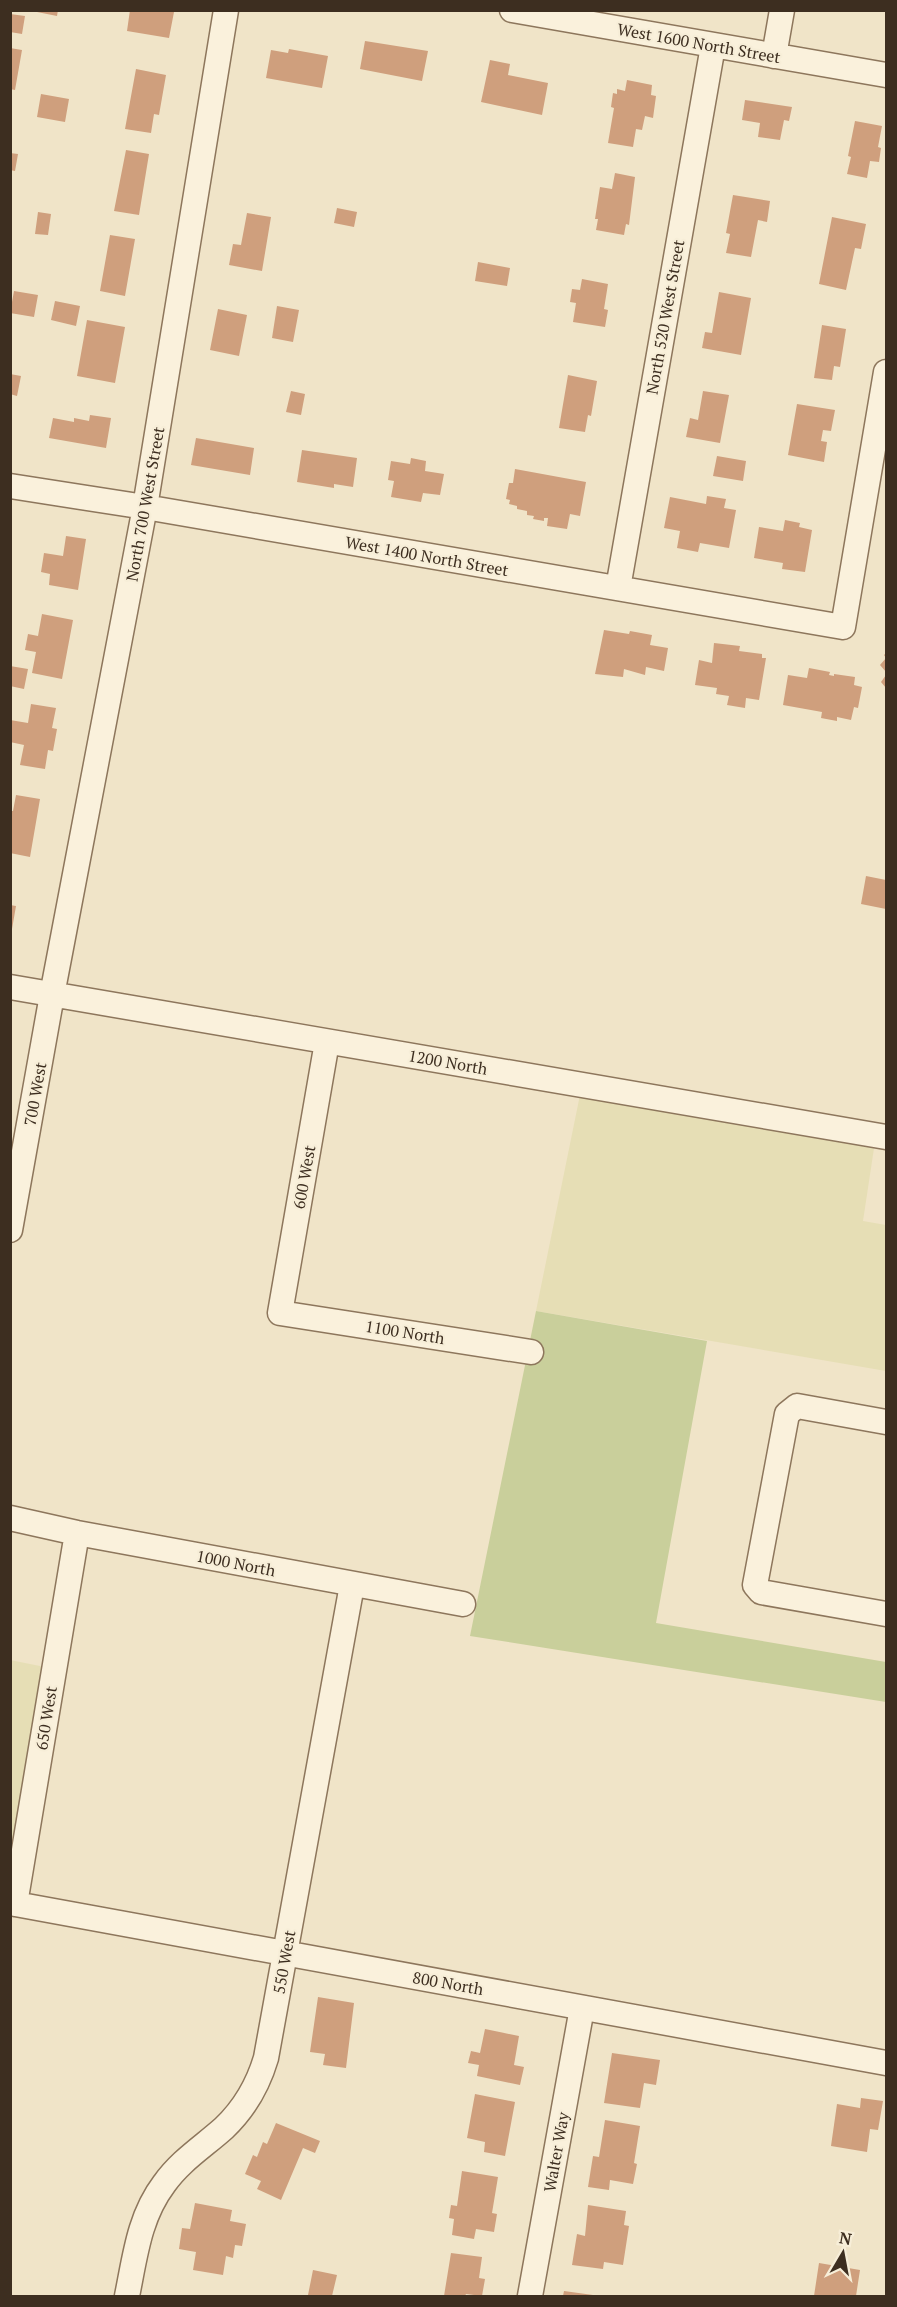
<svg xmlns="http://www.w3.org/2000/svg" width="897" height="2307" font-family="'PT Serif',serif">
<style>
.farmland{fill:#e6deb5}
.green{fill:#c9cf9b}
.building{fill:#cf9f7d}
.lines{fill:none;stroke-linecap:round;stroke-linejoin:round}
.minor-casing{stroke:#8d765c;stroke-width:27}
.minor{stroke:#faf1dc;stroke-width:24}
.labels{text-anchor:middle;stroke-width:4.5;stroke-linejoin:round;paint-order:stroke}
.street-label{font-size:16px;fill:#3d2e20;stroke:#f7eed8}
</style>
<rect width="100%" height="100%" fill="#f0e4c8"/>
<path class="farmland" d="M582 1085 876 1135 863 1221 886 1225V1371L536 1311Z
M10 1660 55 1669 10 1903Z"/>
<path class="green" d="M536 1311 707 1341 656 1623 886 1662V1702L470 1636Z"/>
<path class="building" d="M27 10H58L57 16Z
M130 10 174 12 169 38 127 31Z
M10 14 25 16 22 34 10 32Z
M365 41 428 51 422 81 360 69Z
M10 48 22 50 15 90 10 89Z
M289 49 328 56 322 88 266 78 271 50 288 53Z
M490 60 510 64 508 75 548 83 542 115 481 102Z
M136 69 166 75 159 115 154 114 151 133 125 129Z
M627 80 652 85 651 95 656 96 653 118 645 116 642 130 636 129 633 147 608 143 614 108 611 107 613 93 617 94V89L625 91Z
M41 94 69 99 65 122 37 117Z
M745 100 792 107 789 121 784 120 780 140 758 137 760 123 742 120Z
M855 121 882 126 878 147 881 148 879 162 870 161 867 178 847 174 851 157 848 156Z
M126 150 149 154 139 215 114 211Z
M10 153 18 154 15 171 10 170Z
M615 173 635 177 629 225 626 224 624 235 596 230 598 219H595L600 187 612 189Z
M733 195 770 201 767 222 758 220 751 257 726 253 730 234 726 233Z
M337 208 357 212 354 227 334 223Z
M38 212 51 214 48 235 35 234Z
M247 213 271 217 262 271 229 265 233 244 241 245Z
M832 217 866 224 861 249 855 248 846 290 819 284Z
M110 235 135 239 125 296 100 291Z
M478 262 510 268 507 286 475 281Z
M582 279 608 284 604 309 608 310 605 327 573 322 576 303 570 302 572 289 580 290Z
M14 291 38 295 34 317 10 313Z
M719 292 751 298 741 355 702 348 705 332 712 333Z
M55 301 80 306 76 326 51 320Z
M277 306 299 310 293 342 272 338Z
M218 309 247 315 239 356 210 350Z
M87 320 125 327 115 383 77 376Z
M822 325 846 329 840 367 834 366 832 380 814 378Z
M10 374 21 376 17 396 10 394Z
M568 375 597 381 591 416 588 415 585 432 559 428Z
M291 391 305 394 301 415 286 412Z
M703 391 729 395 720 443 686 437 690 418 698 420Z
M797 404 835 410 831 431 823 430 821 441 827 442 824 462 788 455Z
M90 415 111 418 106 448 49 438 53 418 74 422V418L89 421Z
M196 438 254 448 250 475 191 465Z
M302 450 357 458 353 487 334 484V488L297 482Z
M717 456 746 461 743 481 713 476Z
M411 458 426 461 425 471 444 474 440 495 423 493 421 502 391 497 394 481 388 480 391 461 410 464Z
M515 469 586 482 580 516 570 514 567 529 547 526 548 518H544V521L533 519 534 516 527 515V511L517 509V506L509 504 510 500 506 499 509 483H513Z
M707 496 726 499 724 508 736 510 729 548 700 543 698 552 677 548 680 531 664 528 670 497 706 504Z
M785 520 800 523 799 527 812 530 805 572 782 569 783 563 754 558 759 527 783 531Z
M66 536 86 539 78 590 49 585 50 574 41 572 44 553 63 556Z
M42 614 73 620 62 679 32 673 36 652 25 650 28 634 38 636Z
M604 630 629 634 630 631 652 635 650 645 668 648 664 671 646 667 645 675 624 669 623 677 595 674Z
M714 643 740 646 739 651 762 654V658H766L759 700 746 698 745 708 727 705 729 696 716 694 717 688 695 685 699 660 712 663Z
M886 653V672L880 665 886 658 884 655Z
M10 666 28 669 24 689 10 686Z
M809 668 830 672 829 675 834 676V674L855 677 854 685 862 687 858 708 854 707 851 720 837 717V721L821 718 822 712 783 705 788 675 807 678Z
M886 675V688L881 682Z
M31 704 56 708 52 728 57 729 53 751 48 750 45 769 20 765 24 745 10 742V720L28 723Z
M16 795 40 799 30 857 10 853V811H13Z
M866 876 886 880V909L861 904Z
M10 905 16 906 12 929H10Z
M318 1997 354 2003 346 2068 323 2065 325 2054 310 2052Z
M485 2029 519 2036 514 2065 524 2067 520 2085 477 2076 479 2065 468 2063 471 2051 480 2053Z
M612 2053 660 2060 656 2085 644 2083 640 2108 604 2103Z
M475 2094 515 2102 505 2156 484 2152 485 2142 467 2138Z
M861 2098 883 2101 878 2130 870 2129 867 2152 831 2146 837 2104 860 2108Z
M605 2120 640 2126 634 2163 637 2164 633 2184 610 2180 609 2190 588 2187 593 2156 599 2157Z
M276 2123 320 2141 315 2153 303 2148 281 2200 257 2189 261 2181 245 2174 253 2155 257 2157 263 2142 267 2144Z
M462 2171 498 2177 492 2213 497 2214 494 2232 476 2229 474 2239 452 2235 454 2219 449 2218 451 2205 457 2206Z
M195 2203 232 2210 230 2221 246 2224 242 2246 235 2245 233 2258 226 2256 223 2275 193 2270 196 2252 179 2249 182 2228 190 2229Z
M588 2205 626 2211 624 2225 629 2226 623 2265 604 2262 603 2269 572 2265 577 2234 585 2236Z
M451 2253 482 2257 479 2278 485 2279 482 2296 466 2294 465 2296H444Z
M819 2263 860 2270 856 2296H814Z
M313 2270 337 2275 332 2296 308 2295Z
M564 2291 593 2295V2296H563Z"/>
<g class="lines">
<defs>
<path id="minor" d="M512 10 886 75
M774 56 782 10
M10 486 145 507 843 627 886 372
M618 588 713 46
M10 987 886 1137
M327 1042 280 1313 531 1352
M10 1230 52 995 145 507 226 10
M886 1422 797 1406 787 1414 755 1585 761 1592 886 1614
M10 1518 77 1533 463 1604
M10 1903 886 2063
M15 1904 77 1533
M127 2296C135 2257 139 2217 164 2184 180 2161 204 2146 224 2128 245 2108 258 2085 266 2058L352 1585
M530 2296 582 2008"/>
</defs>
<use href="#minor" class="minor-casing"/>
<use href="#minor" class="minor"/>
</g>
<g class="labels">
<g class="street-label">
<text transform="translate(699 43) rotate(10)" y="6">West 1600 North Street</text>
<text transform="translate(665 317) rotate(-80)" y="6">North 520 West Street</text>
<text transform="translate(145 504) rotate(-80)" y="6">North 700 West Street</text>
<text transform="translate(427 556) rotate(10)" y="6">West 1400 North Street</text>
<text transform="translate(448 1062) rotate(10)" y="6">1200 North</text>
<text transform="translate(35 1094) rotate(-80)" y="6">700 West</text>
<text transform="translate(304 1177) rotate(-80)" y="6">600 West</text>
<text transform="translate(405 1332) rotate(9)" y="6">1100 North</text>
<text transform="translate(236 1563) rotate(11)" y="6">1000 North</text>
<text transform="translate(46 1718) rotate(-81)" y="6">650 West</text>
<text transform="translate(284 1962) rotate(-80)" y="6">550 West</text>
<text transform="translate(448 1983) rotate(10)" y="6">800 North</text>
<text transform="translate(556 2152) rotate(-80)" y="6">Walter Way</text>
</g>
</g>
<rect width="897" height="2307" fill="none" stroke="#3d2e20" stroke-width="24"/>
<g transform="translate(843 2253) rotate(10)" stroke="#f7eed8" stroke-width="4.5" paint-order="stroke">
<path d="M0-4.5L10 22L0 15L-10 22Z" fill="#3d2e20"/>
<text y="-9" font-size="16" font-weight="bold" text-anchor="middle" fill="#3d2e20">N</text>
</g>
</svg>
